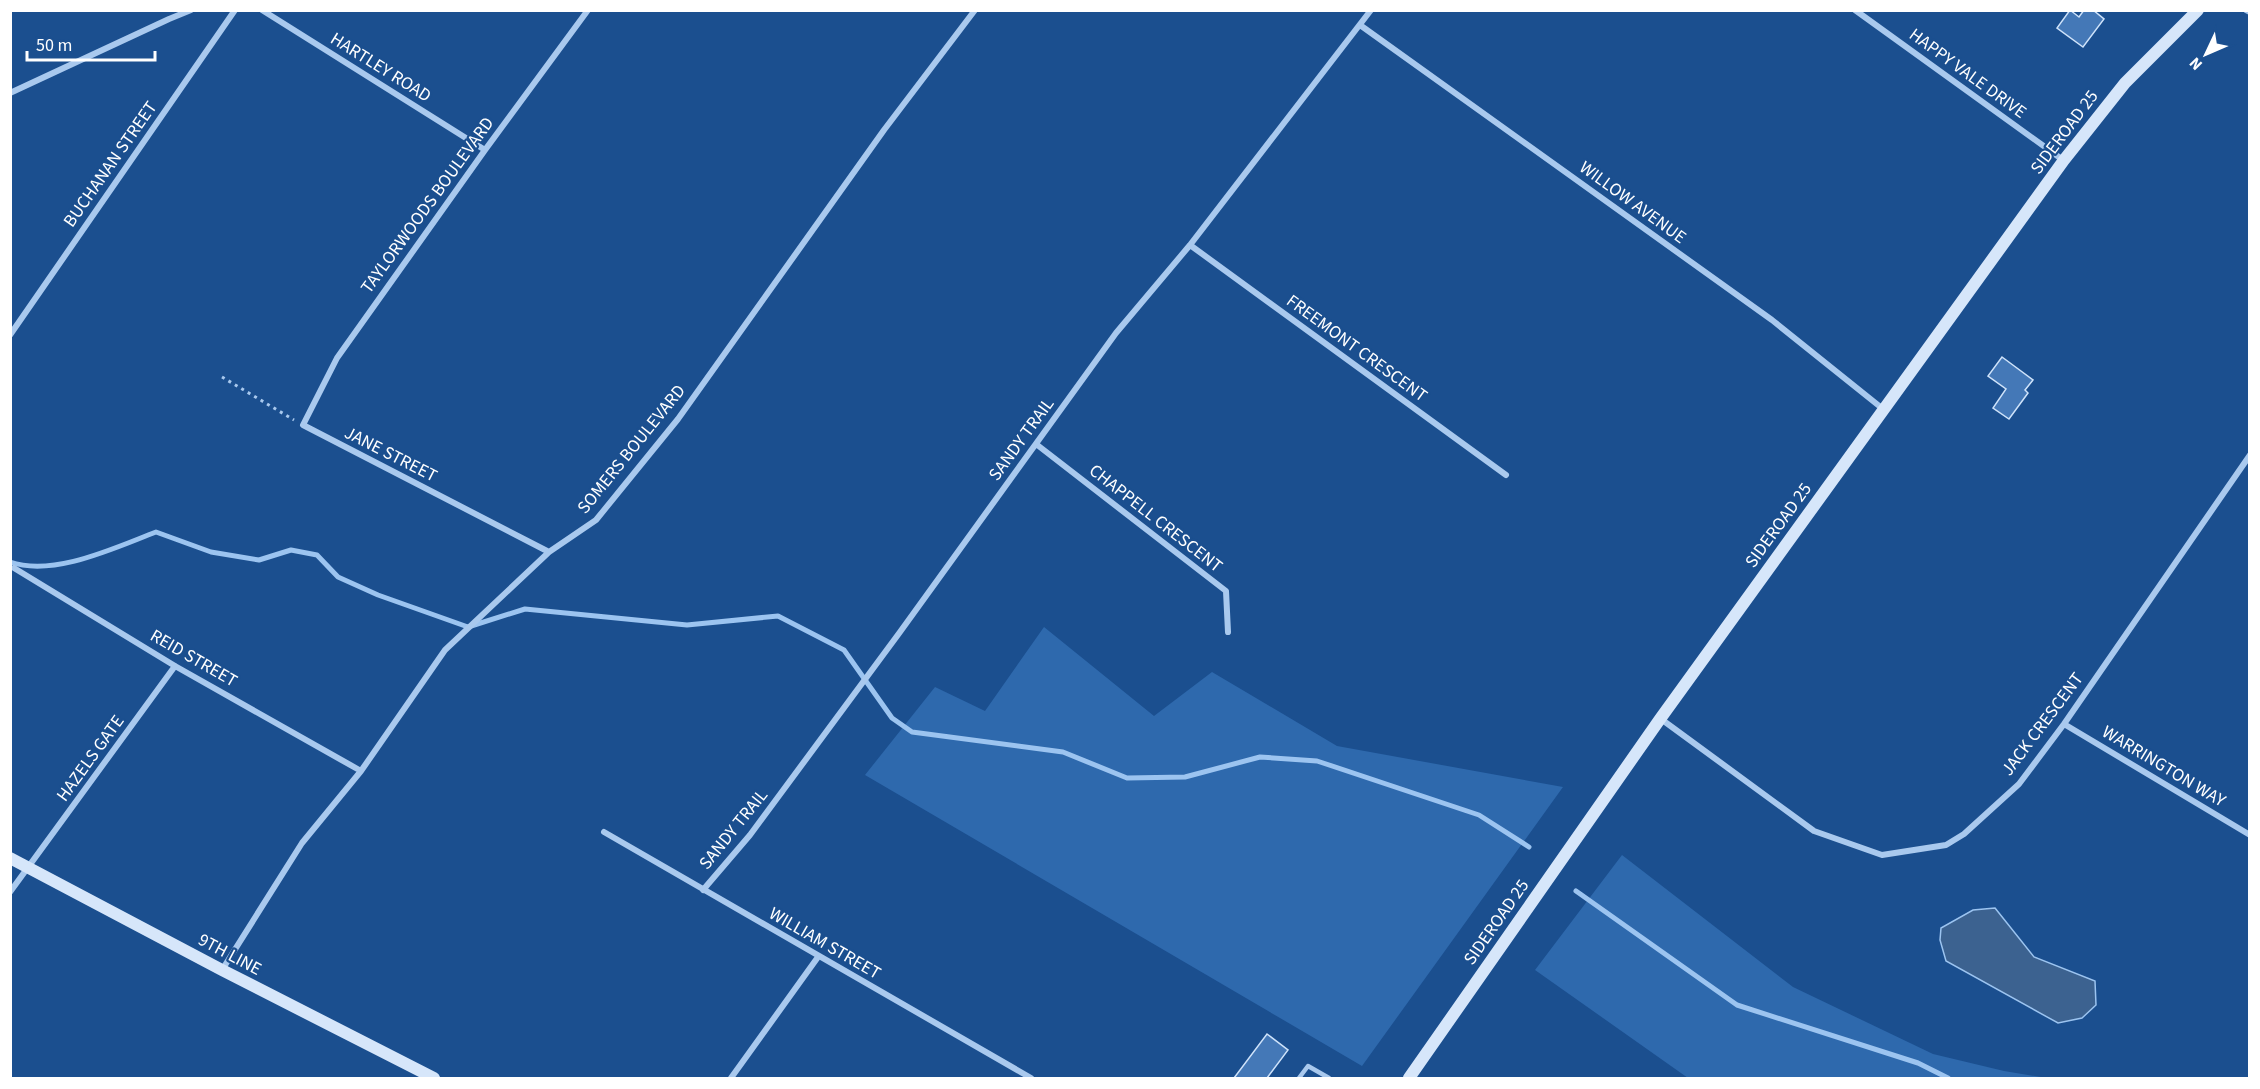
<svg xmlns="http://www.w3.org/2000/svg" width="2260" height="1089" font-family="'Source Sans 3',sans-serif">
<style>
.green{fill:#2e69ad}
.water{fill:#3c6290;stroke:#9cc4f0;stroke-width:1.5}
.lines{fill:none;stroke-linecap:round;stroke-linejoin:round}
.stream{stroke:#9cc4f0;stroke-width:5}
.building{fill:#4478b7;stroke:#cfe3fa;stroke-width:1.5}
.path{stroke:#a9c9ee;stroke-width:3;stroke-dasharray:3 4.5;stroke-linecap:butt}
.lane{stroke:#a9c9ee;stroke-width:4.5}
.street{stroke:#a9c9ee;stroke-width:6}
.secondary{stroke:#d6e6fa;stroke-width:12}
.labels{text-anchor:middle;stroke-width:4.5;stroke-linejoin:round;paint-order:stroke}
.street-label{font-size:18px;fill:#fff;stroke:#1b4f8f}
</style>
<rect width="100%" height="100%" fill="#1b4f8f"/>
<path class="green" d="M1044 627 1154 716 1212 672 1337 746 1563 787 1362 1066 865 775 935 687 985 711Z
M1622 855 1793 987 1933 1054 2004 1071 2047 1078H1688L1535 970Z"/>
<path class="water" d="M1995 908 2034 957 2095 981 2096 1005 2082 1018 2058 1023 1946 961 1940 940 1941 928 1973 910Z"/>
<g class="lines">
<path class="stream" d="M10 562C54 577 114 548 156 532L211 552 259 560 291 550 317 555 338 577 378 595 468 627 525 609 687 625 778 616 844 650 892 718 912 732 1063 752 1127 778 1185 777 1260 757 1317 761 1479 815 1529 847
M1576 891 1737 1005 1918 1063 1948 1078"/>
</g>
<path class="building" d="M2070 10 2079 17 2084 10H2093L2104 19 2083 47 2057 28Z
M2002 357 2033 380 2025 390 2028 393 2009 419 1993 408 2006 389 1988 376Z
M1267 1034 1288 1050 1267 1078H1234Z"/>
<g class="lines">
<path class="path" d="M222 377 294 420"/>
<path class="lane" d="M1299 1078 1308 1066 1329 1078"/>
<path class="street" d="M262 10 485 150
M1855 10 2063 160
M2246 10 2250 12
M1360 25 1772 320 1883 409
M10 93 169 19 191 10
M1190 245 1506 475
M10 335 235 10
M1036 444 1226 591 1228 632
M549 552 303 425 337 358 485 150 588 10
M14 568 175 666 361 771
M1661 719 1814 831 1882 855 1946 845 1964 834 2019 784 2064 724 2250 455
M2064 724 2250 835
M604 832 1031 1078
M703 890 750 835 900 632 1116 333 1190 245 1371 10
M10 892 175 666
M222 970 302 843 361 771 445 650 549 552 596 520 678 419 884 130 975 10
M731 1078 818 957"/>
<path class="secondary" d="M10 858 222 970 434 1078
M1409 1078 1660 719 2064 160 2125 83 2198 10"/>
</g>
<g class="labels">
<g class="street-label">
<text transform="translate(381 67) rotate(32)" y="6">HARTLEY ROAD</text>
<text transform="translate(1968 73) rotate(36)" y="6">HAPPY VALE DRIVE</text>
<text transform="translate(2064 132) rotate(-53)" y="6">SIDEROAD 25</text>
<text transform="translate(110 164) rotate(-55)" y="6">BUCHANAN STREET</text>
<text transform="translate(1633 202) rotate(36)" y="6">WILLOW AVENUE</text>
<text transform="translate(427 205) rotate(-54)" y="6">TAYLORWOODS BOULEVARD</text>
<text transform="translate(1357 348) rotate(36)" y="6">FREEMONT CRESCENT</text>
<text transform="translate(1021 439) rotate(-54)" y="6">SANDY TRAIL</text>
<text transform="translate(631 449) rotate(-51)" y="6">SOMERS BOULEVARD</text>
<text transform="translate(391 454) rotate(27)" y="6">JANE STREET</text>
<text transform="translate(1156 518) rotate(38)" y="6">CHAPPELL CRESCENT</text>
<text transform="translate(1778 525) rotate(-54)" y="6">SIDEROAD 25</text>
<text transform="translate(194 658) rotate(30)" y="6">REID STREET</text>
<text transform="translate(2042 724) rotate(-53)" y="6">JACK CRESCENT</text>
<text transform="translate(90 758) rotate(-54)" y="6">HAZELS GATE</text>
<text transform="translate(2164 766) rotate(31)" y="6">WARRINGTON WAY</text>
<text transform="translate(733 829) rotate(-51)" y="6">SANDY TRAIL</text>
<text transform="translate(1496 922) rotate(-55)" y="6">SIDEROAD 25</text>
<text transform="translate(825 943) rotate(30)" y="6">WILLIAM STREET</text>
<text transform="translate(230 954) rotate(28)" y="6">9TH LINE</text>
</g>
</g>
<rect width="2260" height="1089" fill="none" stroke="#ffffff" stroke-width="24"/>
<g transform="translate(2206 54) rotate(226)" stroke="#1b4f8f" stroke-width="4.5" paint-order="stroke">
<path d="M0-4.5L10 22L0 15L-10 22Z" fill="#ffffff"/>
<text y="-9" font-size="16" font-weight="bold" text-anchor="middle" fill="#ffffff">N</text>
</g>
<path d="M27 51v9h128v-9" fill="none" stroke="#ffffff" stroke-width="3"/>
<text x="36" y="51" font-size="18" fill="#ffffff" stroke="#1b4f8f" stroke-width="4.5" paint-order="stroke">50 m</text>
</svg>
